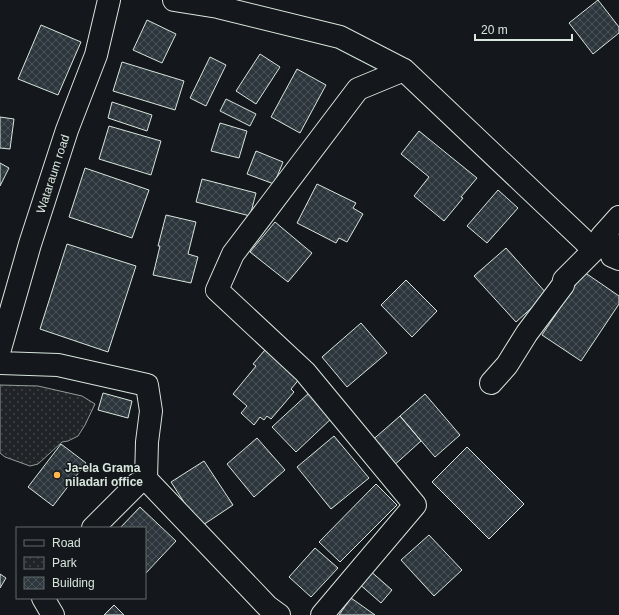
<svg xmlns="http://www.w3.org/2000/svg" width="619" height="615" font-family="Helvetica,sans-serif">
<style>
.park{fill:url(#park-dots);stroke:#939e99}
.building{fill:url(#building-cross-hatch);stroke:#d8e6dc}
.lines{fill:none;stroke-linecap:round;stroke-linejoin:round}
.minor-casing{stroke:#d8e6dc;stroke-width:24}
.minor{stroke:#14181c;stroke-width:22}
.poi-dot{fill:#ffb74d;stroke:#14181c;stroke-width:1.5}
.labels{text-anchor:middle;stroke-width:3;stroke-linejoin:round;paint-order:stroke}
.street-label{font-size:12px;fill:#d8e6dc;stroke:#14181c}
.poi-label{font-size:12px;font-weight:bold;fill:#d8e6dc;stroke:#14181c;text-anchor:start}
</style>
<defs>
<pattern id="park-dots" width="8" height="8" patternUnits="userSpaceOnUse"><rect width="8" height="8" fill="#202428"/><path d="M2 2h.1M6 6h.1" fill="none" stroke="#404447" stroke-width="1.8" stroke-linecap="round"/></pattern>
<pattern id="building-cross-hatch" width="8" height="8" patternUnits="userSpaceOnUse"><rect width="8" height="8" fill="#2c363c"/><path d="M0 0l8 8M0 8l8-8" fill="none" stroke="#4a5358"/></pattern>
</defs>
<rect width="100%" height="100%" fill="#14181c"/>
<path class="park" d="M0 385 38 386 82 396 95 404 85 425 78 436 68 441 62 442 38 464 30 466 5 457 0 453Z"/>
<path class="building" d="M598 0 619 27V33L593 54 569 23Z
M147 20 176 34 162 63 133 50Z
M41 25 81 42 58 95 18 79Z
M260 54 280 67 256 104 236 91Z
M210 57 226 65 206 106 190 98Z
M122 62 184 81 175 110 113 91Z
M297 69 326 85 300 133 271 117Z
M226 99 256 114 250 126 220 111Z
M112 102 152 115 147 131 108 118Z
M0 117 14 119 10 149 0 148Z
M220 123 247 131 239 158 211 151Z
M109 126 161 141 151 175 99 159Z
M419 131 477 178 461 197 463 198 444 221 414 196 429 177 401 154Z
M256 151 283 162 274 184 247 174Z
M0 163 9 168 0 186Z
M85 168 149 190 132 238 69 217Z
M202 179 256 193 250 216 196 202Z
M317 184 356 203 353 208 363 214 347 242 339 238 336 243 297 223Z
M498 190 518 208 487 243 467 226Z
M166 215 196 222 188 254 198 257 191 283 153 275 160 246H158Z
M275 222 312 253 288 282 250 252Z
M67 244 136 266 108 352 40 329Z
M506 248 547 294 516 322 474 276Z
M584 272 619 296V304L581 361 542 335Z
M406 280 437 311 412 337 381 305Z
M361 323 387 353 347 387 322 357Z
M270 344 301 377 291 389 294 392 271 419 267 416 264 420 260 417 254 425 241 413 247 406 233 394 256 366 253 364Z
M310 392 333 417 296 452 272 427Z
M103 393 132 401 128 418 98 410Z
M425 394 460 435 435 457 400 416Z
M400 416 421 441 391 468 369 443Z
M334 436 369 478 331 509 297 467Z
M257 438 285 470 254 497 227 464Z
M61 444 86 463 53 506 28 487Z
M467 447 524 504 489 539 432 482Z
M204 461 233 505 200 527 171 482Z
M376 484 397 505 340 562 319 542Z
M140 507 176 541 145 574V528H120Z
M429 535 462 570 434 596 401 560Z
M315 548 338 568 311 597 289 577Z
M368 569 392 590 381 603 357 582Z
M0 574 6 578 0 588Z
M351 598 375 615H339Z
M114 605 124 615H104Z"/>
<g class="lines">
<defs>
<path id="minor" d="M174 0 218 7 340 37 404 70
M607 232 612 256 619 259
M0 349 30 244 67 130 96 55 109 0
M0 363 58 365 147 385 151 411 147 442 146 479
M491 383 507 365 527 333 563 285 564 280 594 250
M93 528 137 484 146 479 268 607 279 615
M43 598 53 615
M322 615 415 505 305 372 217 290 233 254 358 89 404 70 594 250 602 236 619 217"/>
</defs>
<use href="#minor" class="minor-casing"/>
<use href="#minor" class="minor"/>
</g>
<circle class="poi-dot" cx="57" cy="475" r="4"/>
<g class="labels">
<g class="street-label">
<text transform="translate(53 174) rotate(-72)" y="4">Wataraum road</text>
</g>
<g class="poi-label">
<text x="65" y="472">Ja-ela Grama<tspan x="65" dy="14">niladari office</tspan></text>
</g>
</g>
<rect x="16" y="527" width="130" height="72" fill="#14181c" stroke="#626a69"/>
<rect x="24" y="540" width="20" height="6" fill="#14181c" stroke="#626a69"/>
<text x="52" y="547" font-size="12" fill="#d8e6dc">Road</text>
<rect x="24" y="557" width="20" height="12" fill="url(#park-dots)" stroke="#626a69"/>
<text x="52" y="567" font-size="12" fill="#d8e6dc">Park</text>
<rect x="24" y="577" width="20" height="12" fill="url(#building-cross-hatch)" stroke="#626a69"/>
<text x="52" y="587" font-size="12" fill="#d8e6dc">Building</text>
<path d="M475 34v6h97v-6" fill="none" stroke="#d8e6dc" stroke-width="2"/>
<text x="481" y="34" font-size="12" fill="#d8e6dc" stroke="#14181c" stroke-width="3" paint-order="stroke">20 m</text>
</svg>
